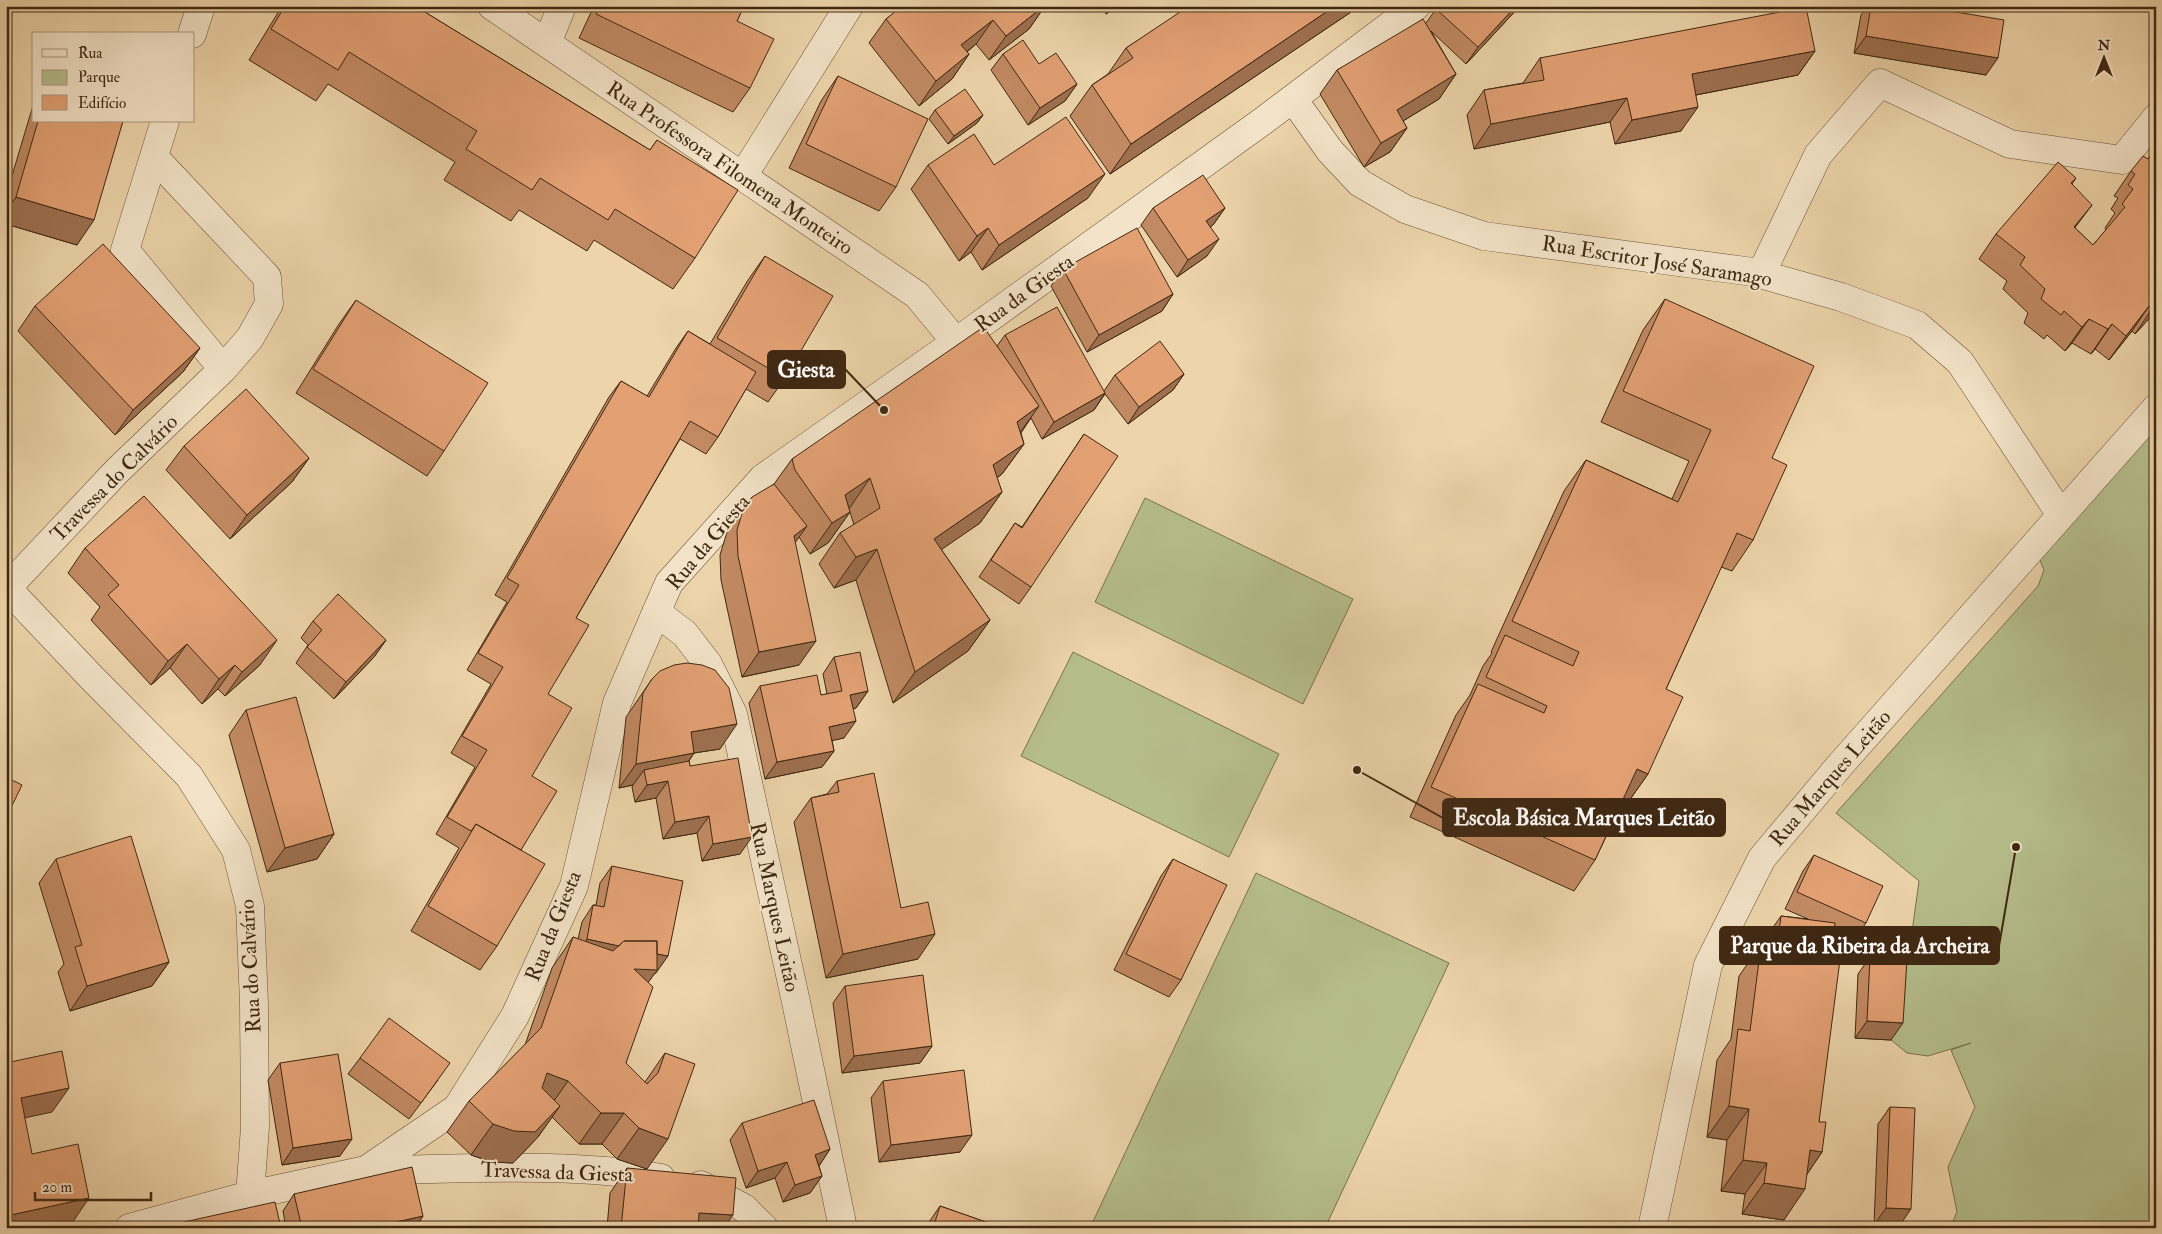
<svg xmlns="http://www.w3.org/2000/svg" width="2162" height="1234" font-family="'IM FELL Double Pica',serif">
<style>
.green{fill:#b5bd8b;stroke:#7a724e}
.lines{fill:none;stroke-linecap:round;stroke-linejoin:round}
.minor-casing{stroke:#6a5338;stroke-width:29}
.minor{stroke:#f3e3c8;stroke-width:28}
.wall{fill:#c28a63;stroke:#3f2812}
.shaded-wall{fill:#9e7050;stroke:#3f2812}
.building{fill:#e2a073;stroke:#3f2812}
.labels{text-anchor:middle;stroke-width:4;stroke-linejoin:round;paint-order:stroke}
.street-label{font-size:21px;fill:#3f2812;stroke:#f3e3c8}
.leader{fill:none;stroke:#3f2812;stroke-width:2}
.callout-dot{fill:#3f2812;stroke:#f3e3c8;stroke-width:2}
.callout{fill:#3f2812;stroke:#3f2812;stroke-width:2}
.callout-label{font-size:22px;text-anchor:middle;font-weight:bold;fill:#fff}
</style>
<rect width="100%" height="100%" fill="#edd4aa"/>
<filter id="stains"><feTurbulence type="fractalNoise" baseFrequency=".004" numOctaves="4"/><feColorMatrix values="0 0 0 0 .2 0 0 0 0 .09 0 0 0 0 .02 0 0 0 .5 -.17"/></filter>
<radialGradient id="worn" r=".72"><stop offset=".6" stop-color="#630" stop-opacity="0"/><stop offset="1" stop-color="#630" stop-opacity=".3"/></radialGradient>
<path class="green" d="M2156 406V1228H1950L1957 1212 1948 1167 1975 1107 1951 1050 1971 1043 1928 1056 1907 1053 1891 1040 1895 976 1912 932 1919 881 1836 813 2038 586 2044 570 2034 546Z
M1145 498 1353 599 1303 704 1095 602Z
M1073 652 1279 754 1229 857 1021 756Z
M1256 873 1449 963 1325 1228H1090Z"/>
<g class="lines">
<defs>
<path id="minor" d="M492 6 917 295 956 342
M192 34 201 6
M547 43 562 6
M1293 99 1330 151 1360 183 1405 209 1484 236 1753 272 1841 297 1917 325 1960 362 2061 515
M154 157 267 277 269 304 250 338 223 369
M743 176 849 6
M1761 274 1818 155 1880 83 2010 144 2122 160 2156 118
M6 587 91 677 189 776 236 850 250 906 254 1004 255 1127 250 1195
M7 588 116 472 223 369 125 250 165 121
M656 612 685 634 708 664 733 714 796 1002 843 1228
M375 1170C466 1169 571 1162 661 1178
M701 1185 744 1208 764 1228
M129 1228 250 1195 366 1170 457 1108 515 1016 574 886 617 703 669 583 763 478 956 342 1263 121 1416 6
M1652 1228 1708 965 1762 858 1841 764 2156 408"/>
</defs>
<use href="#minor" class="minor-casing"/>
<use href="#minor" class="minor"/>
</g>
<path class="wall" d="M282 6H415L650 150 657 140 695 258 673 289 594 240 587 251 519 210 511 221 444 180 455 162 328 84 316 101 249 60Z
M594 6H744L737 21 750 88 733 112 579 38Z
M890 6H1045L1029 29 989 60 976 44 967 52 969 54 952 79 919 106 869 43 886 19 895 12Z
M1101 6H1118L1106 14Z
M1175 6H1360L1110 174 1070 116 1092 85 1108 74 1126 48 1179 14 1175 8Z
M1520 6 1466 64 1431 31 1456 74 1439 99 1403 121 1407 128 1390 152 1364 167 1320 94 1337 70 1426 23 1436 9Z
M1867 6H1920L1986 75 1854 53 1861 15Z
M1815 51 1798 75 1696 95 1681 131 1615 144 1610 122 1474 149 1467 115 1484 90 1523 83 1540 58Z
M1003 54 1077 84 1065 101 1028 125 991 70Z
M838 76 896 187 879 211 789 168 821 101Z
M34 102V121H123L77 245 6 224V196Z
M935 110 983 115 977 123 948 144 929 119Z
M2156 148V311L2135 334 2132 331 2109 360 2095 349 2091 354 2072 343 2065 351 2047 335 2044 339 2024 323 2028 313 2003 289 2007 281 1979 259 1996 234 2076 178 2072 184 2075 228 2093 245 2106 230 2105 228 2115 213 2111 209 2118 198 2114 196 2131 171 2148 159Z
M928 165H994L1088 198 982 270 971 252 959 261 911 189Z
M1153 208H1225L1213 225 1210 227 1207 256 1177 277 1141 225Z
M765 256 785 378 768 402 746 389 718 437 706 454 680 439 576 618 548 694 532 776 521 850 497 946 480 970 411 931 459 848 436 834 475 767 451 753 491 684 467 670 507 602 495 595 609 397 621 381 647 396 676 348 688 331 710 344 748 280Z
M1063 269 1173 294 1162 311 1087 352 1051 286Z
M1665 299 1772 458 1753 540 1732 571 1721 567 1666 689 1648 774 1626 805 1622 803 1595 860 1574 891 1410 817 1456 715 1470 695 1483 666 1492 653 1491 652 1564 491 1586 460 1672 499 1689 461 1601 422 1643 330Z
M356 300 444 451 427 476 296 393 339 324Z
M35 306 200 348 183 372 115 435 18 331Z
M1005 335 1104 391 1115 375 1184 374 1173 390 1128 424 1105 394 1094 410 1042 439 1031 418 1021 433 1024 444 1002 474 997 478 1002 492 980 523 941 549 990 620 968 651 893 703 856 580 834 588 819 564 840 533 854 525 850 512 828 543 810 554 799 537 795 542 799 665 742 677 721 580 720 555 727 532 744 507 774 484 792 459 997 346Z
M1084 434 1031 587 1019 604 979 577 1015 523 1022 527Z
M184 446 309 458 292 482 230 539 166 470Z
M85 548 260 665 225 696 218 689 202 704 170 668 151 685 91 620 100 607 68 573Z
M313 621 386 640 374 657 334 699 296 663 308 645 301 638Z
M834 657 868 691 856 708 853 709 844 738 832 740 834 751 822 767 765 779 749 703 760 686 821 695 827 694 823 674Z
M652 679 720 749 694 753 689 761 690 766 740 854 702 861 697 833 663 839 656 798 635 802 632 787 633 785 619 788 626 717 635 704Z
M246 710 334 834 317 859 267 872 229 735Z
M837 781 901 908 918 959 826 978 794 822 811 798 827 794Z
M1814 855 1866 923 1854 940 1834 931 1832 951 1819 1122 1822 1152 1807 1174 1784 1220 1742 1214 1745 1194 1721 1191 1727 1140 1707 1137 1717 1060 1731 1039 1739 976 1781 916 1808 919 1785 909 1803 871Z
M56 859 169 962 152 986 70 1011 58 972 64 964 39 883Z
M1173 859 1181 980 1169 997 1114 970 1161 876Z
M612 866 656 973H655L648 982 626 1063 645 1082 665 1053 647 1169 617 1159 602 1144H579L552 1117 538 1137 513 1163 492 1162 471 1155 447 1132 469 1101 525 1045 552 968 573 937 578 939 582 922 593 905H596L600 883Z
M1870 957 1891 1040 1855 1038 1858 974Z
M845 986 932 1046 920 1063 842 1073 833 1003Z
M360 1058 438 1080 409 1119 348 1074Z
M280 1063 340 1156 282 1165 268 1080Z
M883 1081 960 1152 879 1162 871 1098Z
M1890 1107 1900 1225H1874L1878 1124Z
M742 1123 830 1149 819 1166 822 1176 810 1193 783 1202 775 1178 746 1188 730 1140Z
M627 1168 724 1228H607L610 1193Z
M294 1194 423 1216 415 1228H286L283 1211Z
M940 1206 1003 1228H925Z
M184 1222 281 1228H180Z"/>
<path class="shaded-wall" d="M1044 6H1045L1029 29 989 60 1006 36Z
M1111 6H1118L1106 14Z
M1335 6H1360L1110 174 1131 144Z
M1516 6H1520L1466 64 1478 47Z
M993 20 976 44 944 70 961 45Z
M1866 36 1998 58 1986 75 1854 53Z
M1815 51 1798 75 1675 99 1692 74Z
M969 54 952 79 919 106 936 81Z
M1456 74 1439 99 1380 135 1397 110Z
M1077 84 1065 101 1028 125 1040 108Z
M1627 98 1610 122 1474 149 1491 124Z
M1698 107 1681 131 1615 144 1632 120Z
M983 115 977 123 948 144 954 136Z
M1407 128 1390 152 1364 167 1381 143Z
M1105 174 1088 198 982 270 999 245Z
M16 197 94 220 77 245 6 224V211Z
M2092 205 2074 229V227Z
M1225 208 1213 225 1195 237 1206 221Z
M988 228 971 252 959 261 977 236Z
M1219 239 1207 256 1177 277 1188 260Z
M1173 294 1162 311 1087 352 1099 335Z
M2149 306 2132 331 2109 360 2126 336Z
M2156 306V311L2135 334 2152 309Z
M2089 319 2072 343 2065 351 2082 327Z
M2112 324 2095 349 2091 354 2108 329Z
M200 348 183 372 115 435 133 410Z
M1184 374 1173 390 1128 424 1139 407Z
M1105 393 1094 410 1042 439 1054 422Z
M1039 406 1017 437V422Z
M1024 444 1002 474 971 496 993 465Z
M309 458 292 482 230 539 247 515Z
M870 478 849 509 845 495Z
M1002 492 980 523 912 570 934 539Z
M850 512 828 543 810 554 832 523Z
M807 526 790 550 794 536Z
M877 549 856 580 834 588 856 557Z
M990 620 968 651 893 703 915 672Z
M277 640 260 665 225 696 242 672Z
M386 640 374 657 334 699 346 682Z
M816 641 799 665 742 677 759 652Z
M187 644 170 668 151 685 168 661Z
M235 665 218 689 202 704 219 679Z
M868 691 856 708 839 712 850 695Z
M856 721 844 738 817 744 829 727Z
M737 724 720 749 674 756 691 732Z
M834 751 822 767 765 779 777 762Z
M694 753 677 778 644 770 633 785 619 788 636 764Z
M1637 769 1648 774 1626 805 1616 800Z
M668 781 656 798 635 802 647 785Z
M709 816 697 833 663 839 675 822Z
M334 834 317 859 267 872 285 848Z
M752 837 740 854 702 861 713 844Z
M935 934 918 959 826 978 843 954Z
M587 939 668 956 656 973H655L635 1001 575 956Z
M169 962 152 986 70 1011 87 986Z
M1867 1021 1903 1023 1891 1040 1855 1038Z
M932 1046 920 1063 842 1073 854 1056Z
M547 1073 568 1081 546 1112 525 1104Z
M69 1088 52 1112 6 1122 21 1098Z
M560 1106 538 1137 513 1163 492 1162 471 1155 493 1124Z
M1729 1106 1749 1109 1727 1140 1707 1137Z
M601 1113H624L602 1144H579Z
M639 1128 668 1139 647 1169 617 1159Z
M972 1135 960 1152 879 1162 891 1145Z
M352 1139 340 1156 282 1165 293 1148Z
M830 1149 819 1166 815 1155Z
M1810 1150 1822 1152 1801 1183Z
M1743 1160 1767 1163 1745 1194 1721 1191Z
M787 1162 775 1178 746 1188 758 1171Z
M822 1176 810 1193 783 1202 795 1185Z
M1764 1183 1805 1189 1784 1220 1742 1214Z
M89 1198 72 1223 49 1228H6V1216Z
M1886 1208 1911 1209 1900 1225H1874Z
M699 1213 733 1215 724 1228H689Z
M423 1216 415 1228H370Z"/>
<path class="building" d="M285 6H415L650 150 657 140 738 190 695 258 615 209 608 220 540 178 532 190 466 149 477 131 349 52 338 70 271 29Z
M600 6H744L737 21 774 39 750 88 596 14Z
M902 6H1044L1006 36 993 20 961 45 969 54 936 81 886 19Z
M1189 6H1335L1131 144 1092 85 1133 58 1126 48Z
M1438 6H1516L1478 47 1436 9Z
M1871 6H1920L2004 20 1998 58 1866 36Z
M1806 7 1815 51 1692 74 1698 107 1632 120 1627 98 1491 124 1484 90 1544 80 1540 58Z
M1423 19 1456 74 1397 110 1407 128 1381 143 1337 70Z
M1023 40 1039 64 1056 53 1077 84 1040 108 1003 54Z
M838 76 928 119 896 187 806 144Z
M965 89 983 115 954 136 935 110Z
M1066 117 1105 174 999 245 988 228 977 236 928 165 974 134 994 165Z
M38 121H123L94 220 16 197Z
M2155 151 2156 306 2152 309 2149 306 2126 336 2112 324 2108 329 2089 319 2082 327 2064 311 2061 315 2041 299 2045 289 2020 265 2025 257 1996 234 2058 162 2076 178 2071 183 2092 205 2074 227 2093 245 2125 207 2122 204 2133 189 2128 185 2135 174 2131 171 2143 156 2148 159Z
M1203 175 1225 208 1206 221 1219 239 1188 260 1153 208Z
M1137 228 1173 294 1099 335 1063 269Z
M103 244 200 348 133 410 35 306Z
M765 256 833 296 785 378 717 338Z
M1665 299 1814 366 1772 458 1787 465 1753 540 1737 533 1666 689 1683 697 1648 774 1637 769 1595 860 1431 787 1478 684 1544 713 1547 706 1486 677 1505 635 1573 666 1579 652 1512 621 1586 460 1678 502 1711 430 1623 391Z
M356 300 488 383 444 451 313 369Z
M1057 307 1105 393 1054 422 1005 335Z
M985 329 1039 406 1017 422 1024 444 993 465 1002 492 934 539 990 620 915 672 877 549 856 557 840 533 880 508 870 478 845 495 850 512 832 523 795 470 792 459 979 330Z
M688 331 756 372 718 437 690 421 576 618 589 625 548 694 572 708 532 776 557 791 521 850 476 824 471 831 447 817 487 750 462 736 503 667 478 653 519 585 507 578 621 381 649 397Z
M1160 341 1184 374 1139 407 1115 375Z
M246 389 309 458 247 515 184 446Z
M1084 434 1118 456 1031 587 991 560 1015 523 1022 528Z
M774 484 807 526 794 536 816 641 759 652 738 556 737 530 744 507 752 497Z
M144 496 277 640 242 672 235 665 219 679 187 644 168 661 108 595 119 585 85 548Z
M338 594 386 640 346 682 307 647 322 630 313 621Z
M860 652 868 691 850 695 856 721 829 727 834 751 777 762 760 686 817 675 821 695 842 691 834 657Z
M687 663 702 665 715 670 729 688 737 724 691 732 694 753 636 764 643 693 652 679 660 671 674 665Z
M296 697 334 834 285 848 246 710Z
M738 758 752 837 713 844 709 816 675 822 668 781 647 785 644 770 689 761 690 766Z
M874 773 901 908 928 902 935 934 843 954 811 798 839 792 837 781Z
M6 777 22 785 6 818Z
M476 824 545 864 497 946 428 906Z
M131 836 169 962 87 986 75 947 82 945 56 859Z
M1814 855 1883 886 1866 923 1797 892Z
M1173 859 1227 885 1181 980 1126 954Z
M612 866 683 881 668 956 657 954V941H624L619 946 587 939 593 905 604 907Z
M1781 916 1835 923 1832 951 1841 952 1819 1122H1826L1822 1152 1810 1150 1805 1189 1764 1183 1767 1163 1743 1160 1749 1109 1729 1106 1738 1029 1750 1031 1761 945 1777 946Z
M573 937 613 951 624 941H657V970L634 969 653 987 626 1063 647 1084 658 1073 665 1053 695 1064 668 1139 639 1128 624 1113H601L568 1081 547 1073 542 1088 560 1106 535 1132 514 1131 493 1124 469 1101 541 1028Z
M1870 957 1907 959 1903 1023 1867 1021Z
M923 975 932 1046 854 1056 845 986Z
M389 1018 450 1063 421 1103 360 1058Z
M62 1051 69 1088 21 1098 32 1154 78 1144 89 1198 6 1216V1063Z
M338 1054 352 1139 293 1148 280 1063Z
M964 1070 972 1135 891 1145 883 1081Z
M814 1100 830 1149 815 1155 822 1176 795 1185 787 1162 758 1171 742 1123Z
M1890 1107 1915 1108 1911 1209 1886 1208Z
M412 1167 423 1216 370 1228H302L294 1194Z
M627 1168 736 1178 733 1215 699 1213 698 1228H621Z
M275 1202 281 1228H186L184 1222Z
M940 1206 1003 1228H933Z"/>
<g class="labels">
<g class="street-label">
<text transform="translate(730 168) rotate(34)" y="7">Rua Professora Filomena Monteiro</text>
<text transform="translate(1657 261) rotate(9)" y="7">Rua Escritor José Saramago</text>
<text transform="translate(1024 293) rotate(-36)" y="7">Rua da Giesta</text>
<text transform="translate(114 478) rotate(-45)" y="7">Travessa do Calvário</text>
<text transform="translate(708 542) rotate(-50)" y="7">Rua da Giesta</text>
<text transform="translate(1830 778) rotate(-49)" y="7">Rua Marques Leitão</text>
<text transform="translate(775 907) rotate(78)" y="7">Rua Marques Leitão</text>
<text transform="translate(553 926) rotate(-68)" y="7">Rua da Giesta</text>
<text transform="translate(250 966) rotate(-93)" y="7">Rua do Calvário</text>
<text transform="translate(557 1172) rotate(2)" y="7">Travessa da Giesta</text>
</g>
</g>
<path class="leader" d="M884 410L845 369M1357 770L1443 818M2016 847L1999 946"/>
<g class="callout-dot">
<circle cx="884" cy="410" r="5"/>
<circle cx="1357" cy="770" r="5"/>
<circle cx="2016" cy="847" r="5"/>
</g>
<g class="callout">
<rect x="768" y="351" width="77" height="37" rx="5"/>
<rect x="1443" y="799" width="282" height="37" rx="5"/>
<rect x="1720" y="927" width="279" height="37" rx="5"/>
</g>
<g class="callout-label">
<text x="806" y="377">Giesta</text>
<text x="1584" y="825">Escola Básica Marques Leitão</text>
<text x="1860" y="953">Parque da Ribeira da Archeira</text>
</g>
<rect width="2162" height="1234" fill="none" stroke="#edd4aa" stroke-width="25"/>
<rect x="8" y="8" width="2147" height="1219" fill="none" stroke="#3f2812" stroke-width="2.5"/>
<rect x="12" y="12" width="2137" height="1209" fill="none" stroke="#3f2812"/>
<rect x="32" y="32" width="162" height="90" fill="#f3e3c8" stroke="#ab987f"/>
<rect x="42" y="49" width="25" height="8" fill="#f3e3c8" stroke="#ab987f"/>
<text x="78" y="58" font-size="15" fill="#3f2812">Rua</text>
<rect x="42" y="70" width="25" height="15" fill="#b5bd8b" stroke="#ab987f"/>
<text x="78" y="82" font-size="15" fill="#3f2812">Parque</text>
<rect x="42" y="95" width="25" height="15" fill="#e2a073" stroke="#ab987f"/>
<text x="78" y="108" font-size="15" fill="#3f2812">Edifício</text>
<g transform="translate(2104 58)" stroke="#f3e3c8" stroke-width="4" paint-order="stroke">
<path d="M0-4L9 19L0 12L-9 19Z" fill="#3f2812"/>
<text y="-8" font-size="14" font-weight="bold" text-anchor="middle" fill="#3f2812">N</text>
</g>
<path d="M35 1192v8h116v-8" fill="none" stroke="#3f2812" stroke-width="2.5"/>
<text x="42" y="1192" font-size="15" fill="#3f2812" stroke="#f3e3c8" stroke-width="4" paint-order="stroke">20 m</text>
<rect width="100%" height="100%" filter="url(#stains)"/>
<rect width="100%" height="100%" fill="url(#worn)"/>
</svg>
